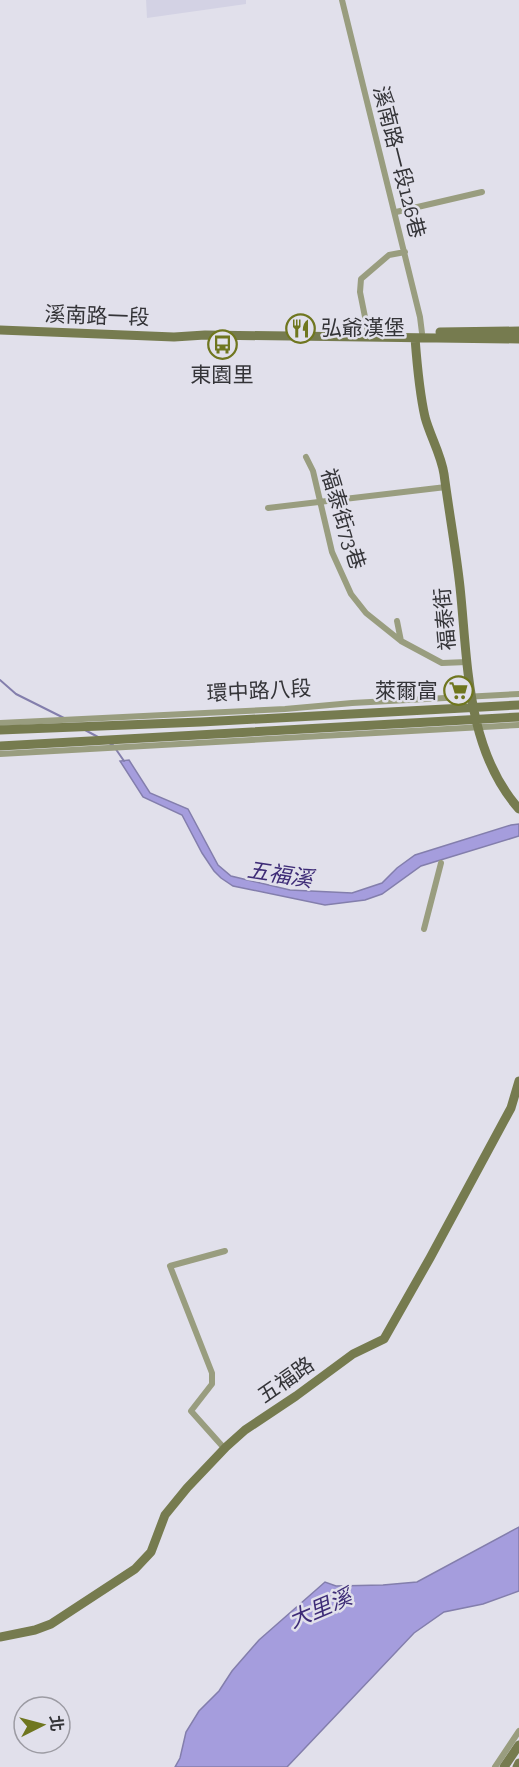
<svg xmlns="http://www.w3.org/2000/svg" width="519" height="1767" font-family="'Zilla Slab','Noto Sans TC',serif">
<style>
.built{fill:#d3d2e4}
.water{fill:#a59ddd;stroke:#837eac;stroke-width:1.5}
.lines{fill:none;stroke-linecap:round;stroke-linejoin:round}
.stream{stroke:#837eac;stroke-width:2}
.street{stroke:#999d7f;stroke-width:6}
.secondary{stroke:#767b4f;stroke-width:9}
.labels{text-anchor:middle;stroke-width:5;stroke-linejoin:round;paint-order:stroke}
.street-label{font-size:21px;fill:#343438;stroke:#e1e0eb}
.poi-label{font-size:21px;fill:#343438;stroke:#e1e0eb;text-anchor:start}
.water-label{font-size:22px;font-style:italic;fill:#3e2c77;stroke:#e1e0eb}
</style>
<rect width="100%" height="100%" fill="#e1e0eb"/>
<path class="built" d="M146 0H246V4L147 18Z"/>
<path class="water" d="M129 760 150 793 188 809 218 865 231 876 290 890 352 893 382 883 397 868 415 855 511 825 519 824V836L421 866 382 894 365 900 325 905 233 886 221 878 214 871 202 853 182 815 143 797 120 761Z
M519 1527V1591L483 1604 444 1612 414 1633 287 1767H175L180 1758 186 1732 199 1711 219 1691 232 1671 259 1640 325 1582 336 1586 383 1585 417 1582Z"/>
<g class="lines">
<path class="stream" d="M0 680 16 694 64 718
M85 730 98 737
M109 743 113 745 124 761"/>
<path class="street" d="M342 0 420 317 422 333
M396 212 482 192
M368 332 360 292 361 279 389 255 405 252
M306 457 313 471 332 552 351 594 366 613 401 641 442 663 467 662
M268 508 446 487
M397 621 401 641
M0 723 285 709 352 703 519 694
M0 754 519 725
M424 929 441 863
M224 1448 191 1411 212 1384V1373L170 1266 225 1251
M495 1767 519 1731"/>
<path class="secondary" d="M0 330 174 337 205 335 519 339
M440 332 519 331
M415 338C417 364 419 391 425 417 430 436 441 454 444 474 449 512 456 550 460 587 468 662 466 749 519 809
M0 730 201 722 519 705
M0 746 519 717
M0 1637 35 1630 51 1624 135 1569 151 1552 165 1515 187 1488 226 1447 245 1430 296 1396 353 1354 384 1339 430 1258 511 1108 519 1081
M504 1767 519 1745
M517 1767 519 1763"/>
</g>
<defs>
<symbol id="restaurant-ring" viewBox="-11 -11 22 22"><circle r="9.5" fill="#e1e0eb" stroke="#6f761f" stroke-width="1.5"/><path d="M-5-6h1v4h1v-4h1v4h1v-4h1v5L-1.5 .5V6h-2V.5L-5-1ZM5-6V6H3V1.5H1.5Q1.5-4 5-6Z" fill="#6f761f"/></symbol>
<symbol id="bus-ring" viewBox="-11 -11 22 22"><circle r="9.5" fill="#e1e0eb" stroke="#6f761f" stroke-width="1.5"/><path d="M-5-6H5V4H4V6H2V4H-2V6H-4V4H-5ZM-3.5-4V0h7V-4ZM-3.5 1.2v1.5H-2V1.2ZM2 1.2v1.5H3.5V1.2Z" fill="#6f761f"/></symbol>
<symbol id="supermarket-ring" viewBox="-11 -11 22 22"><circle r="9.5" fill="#e1e0eb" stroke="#6f761f" stroke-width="1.5"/><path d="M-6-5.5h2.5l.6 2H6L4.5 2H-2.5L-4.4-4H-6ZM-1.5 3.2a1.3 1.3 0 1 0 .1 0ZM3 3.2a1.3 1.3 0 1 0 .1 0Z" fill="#6f761f"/></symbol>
</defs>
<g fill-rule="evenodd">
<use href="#restaurant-ring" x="284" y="312" width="33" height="33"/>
<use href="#bus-ring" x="206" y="328" width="33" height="33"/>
<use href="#supermarket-ring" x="442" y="674" width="33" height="33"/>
</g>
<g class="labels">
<g class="street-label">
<text transform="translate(399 162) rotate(76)" y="7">溪南路一段126巷</text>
<text transform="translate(97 316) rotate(2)" y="7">溪南路一段</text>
<text transform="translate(343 519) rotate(73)" y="7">福泰街73巷</text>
<text transform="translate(445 619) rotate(-95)" y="7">福泰街</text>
<text transform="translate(259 691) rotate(-3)" y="7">環中路八段</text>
<text transform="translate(286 1380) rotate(-35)" y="7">五福路</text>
</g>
<g class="poi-label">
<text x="321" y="335">弘爺漢堡</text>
<text x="222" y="382" text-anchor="middle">東園里</text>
<text x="438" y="698" text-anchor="end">萊爾富</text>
</g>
<g class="water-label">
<text transform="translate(280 874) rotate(9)" y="8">五福溪</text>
<text transform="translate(320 1608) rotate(-23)" y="8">大里溪</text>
</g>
</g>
<g transform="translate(42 1725) rotate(84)"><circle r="28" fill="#e1e0eb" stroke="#9c9ba3" stroke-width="1.5"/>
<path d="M0-4.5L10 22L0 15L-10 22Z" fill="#6f761f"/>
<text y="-9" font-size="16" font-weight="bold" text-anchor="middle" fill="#343438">北</text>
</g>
</svg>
